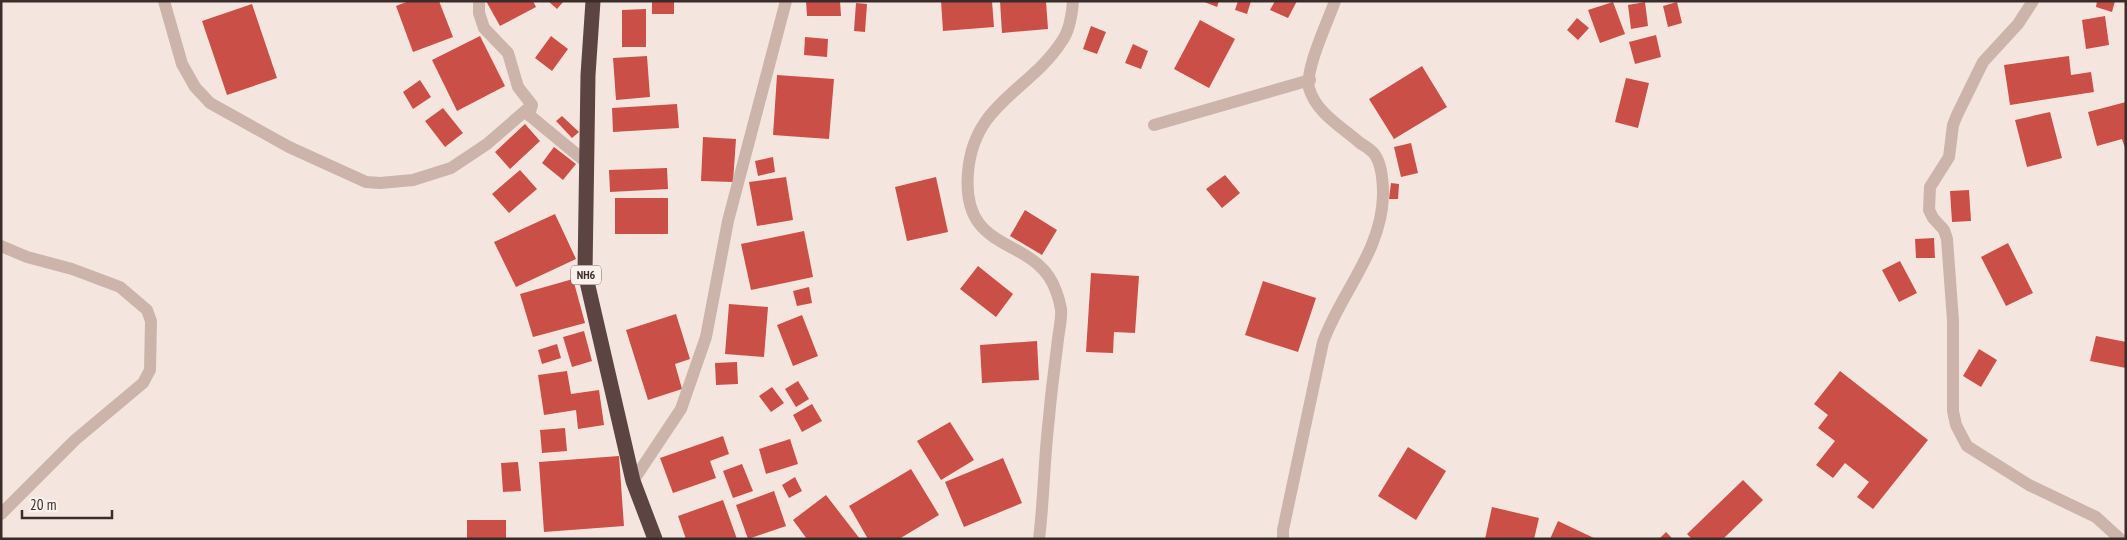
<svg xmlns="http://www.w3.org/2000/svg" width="2127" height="540" font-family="'PT Sans Narrow',sans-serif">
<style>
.building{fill:#ca4f47}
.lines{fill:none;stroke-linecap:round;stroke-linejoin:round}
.lane{stroke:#cdb4aa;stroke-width:12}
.street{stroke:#cdb4aa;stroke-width:12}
.highway{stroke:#5b4441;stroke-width:15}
.labels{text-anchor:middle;stroke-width:5;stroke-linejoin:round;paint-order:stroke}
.shield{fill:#fbf1ec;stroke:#746764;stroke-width:1}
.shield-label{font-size:12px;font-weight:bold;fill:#3a2c2a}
</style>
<rect width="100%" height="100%" fill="#f4e6df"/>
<path class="building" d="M409 1H439L453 37 413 52 396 6Z
M486 1H533L536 7 500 26Z
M548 1H564L557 9Z
M652 1H674V14H652Z
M806 1H840L841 16H807Z
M941 1H992L994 27 943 31Z
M1000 1H1046L1048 29 1002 33Z
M1202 1H1219L1217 7Z
M1238 1H1251L1247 14 1235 10Z
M1275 1H1297L1288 18 1270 10Z
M2097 1H2115L2112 12 2096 7Z
M1613 2 1625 34 1600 43 1588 10Z
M1645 2 1648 26 1631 29 1628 5Z
M1677 2 1682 23 1668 27 1663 6Z
M856 3 867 4 865 32 854 31Z
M252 4 277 78 227 95 202 21Z
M646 9V47H622V10Z
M2105 16 2109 45 2086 49 2082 20Z
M1577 18 1589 28 1578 40 1567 30Z
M1200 20 1235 39 1209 88 1174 69Z
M1091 26 1106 32 1097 54 1083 49Z
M1656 35 1661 57 1635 64 1629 42Z
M480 36 505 86 457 111 432 60Z
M551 36 568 49 552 71 535 58Z
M805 37 828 39 827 57 804 55Z
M1133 44 1148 51 1141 69 1125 63Z
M647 56 650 97 616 100 613 58Z
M2069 56 2071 75 2091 72 2094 92 2010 105 2004 65Z
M1422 66 1447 107 1394 139 1369 99Z
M777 75 834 79 829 139 773 135Z
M1626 78 1649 83 1638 128 1615 122Z
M420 80 431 97 413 109 403 92Z
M2126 102V151L2122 139 2097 146 2088 112Z
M677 104 679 128 613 132 612 108Z
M443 108 463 133 445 147 425 121Z
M2050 112 2062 158 2027 167 2015 120Z
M562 116 579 132 572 138 556 121Z
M525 124 540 141 510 169 495 152Z
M703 137 736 139 733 182 701 181Z
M1411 143 1418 173 1401 177 1394 147Z
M554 147 576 164 563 180 542 163Z
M773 157 775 172 758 176 755 161Z
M667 168 668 189 610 192 609 170Z
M520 170 537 189 509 213 492 194Z
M1225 175 1240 193 1222 208 1206 189Z
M786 177 793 220 757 226 749 182Z
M936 177 948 232 907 241 895 187Z
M1391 183 1399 184 1398 199H1389Z
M1969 190 1971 221 1952 222 1950 191Z
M615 198H668V234H615Z
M1025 210 1057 230 1042 255 1010 236Z
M555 214 576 259 516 287 494 242Z
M804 231 813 277 751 290 741 244Z
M1934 238 1935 258H1916L1915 239Z
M2008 243 2033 293 2006 306 1981 257Z
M1900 261 1917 293 1899 302 1882 270Z
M978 266 1013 294 996 317 960 289Z
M1091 273 1139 276 1135 333 1114 332 1113 353 1086 352Z
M573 279 585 323 533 337 520 294Z
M1263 281 1316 298 1298 352 1245 335Z
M809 287 812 303 797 306 793 291Z
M729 304 768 307 764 357 725 354Z
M676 314 690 359 675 364 682 389 648 400 626 330Z
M802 315 818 356 793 366 777 325Z
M584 331 592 361 572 367 563 337Z
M2096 336 2126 342V368L2090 361Z
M1037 341 1039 380 982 383 980 345Z
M557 344 561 358 542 364 538 350Z
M1979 349 1997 360 1981 387 1963 376Z
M737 362 738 384 716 385 715 363Z
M567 371 571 394 599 390 604 425 578 429 576 410 544 415 538 375Z
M1840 371 1928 440 1873 509 1857 497 1869 482 1845 463 1833 478 1816 465 1835 441 1818 428 1828 415 1814 404Z
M798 381 809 399 796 407 785 389Z
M772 387 784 403 771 412 759 396Z
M812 404 822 421 802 432 793 415Z
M950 422 974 460 941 480 917 441Z
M565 428 567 451 542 453 540 430Z
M723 436 729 454 710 461 716 478 673 493 660 458Z
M790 439 798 464 766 474 759 449Z
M1408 447 1446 471 1416 520 1378 496Z
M619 456 624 526 544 532 539 462Z
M1003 458 1022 503 964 527 945 482Z
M518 462 521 491 503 492 501 463Z
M742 464 753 491 733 498 723 471Z
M911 469 939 515 899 539H868L849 506Z
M795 477 802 491 789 498 782 485Z
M1743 480 1763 500 1723 539H1692L1687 534Z
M774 491 786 526 748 539 736 505Z
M826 495 860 539H807L793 520Z
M723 500 737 539H686L678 516Z
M1492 507 1539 518 1534 539H1485Z
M467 520H506V539H467Z
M1558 521 1596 539H1550Z
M1666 532 1673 539H1659Z"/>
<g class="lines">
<path class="lane" d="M1154 125 1310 80"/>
<path class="street" d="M164 1 182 64 195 87 210 103 289 147 366 182 380 183 413 180 451 168 487 144 532 105
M479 1V13L484 28 508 53 518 87 532 105 529 115 586 162
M2033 1 2018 24 1983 62 1957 115 1953 125 1949 157 1930 187 1929 210 1933 218 1944 230 1947 239 1953 321V411L1956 425 1967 446 2029 485 2096 517 2120 539
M1 246 27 257 72 269 120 287 147 310 151 321 150 370 143 383 75 440 1 514
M633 481 681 409 706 337 728 221 786 1
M1039 539C1044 499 1044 458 1049 418 1051 392 1055 365 1058 339 1059 330 1062 318 1061 309 1060 303 1058 296 1056 291 1036 234 961 257 968 173 973 103 1030 91 1062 41 1070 30 1072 14 1073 1
M1283 539V530L1323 342C1341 292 1382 251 1383 195 1383 183 1382 165 1375 155 1372 150 1365 146 1360 143 1342 127 1316 113 1309 88 1305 69 1328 21 1335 1"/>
<path class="highway" d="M593 1 588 75 585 273 633 481 655 539"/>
</g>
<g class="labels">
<rect class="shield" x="571" y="265.5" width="30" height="19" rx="4"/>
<g class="shield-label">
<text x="586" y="279">NH6</text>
</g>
</g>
<rect width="2127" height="540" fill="none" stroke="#3a2c2a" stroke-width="5"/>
<path d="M22 510v8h90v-8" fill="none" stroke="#3a2c2a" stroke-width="2.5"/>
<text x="30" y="510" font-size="15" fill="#3a2c2a" stroke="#fbf1ec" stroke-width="4" paint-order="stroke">20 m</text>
</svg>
